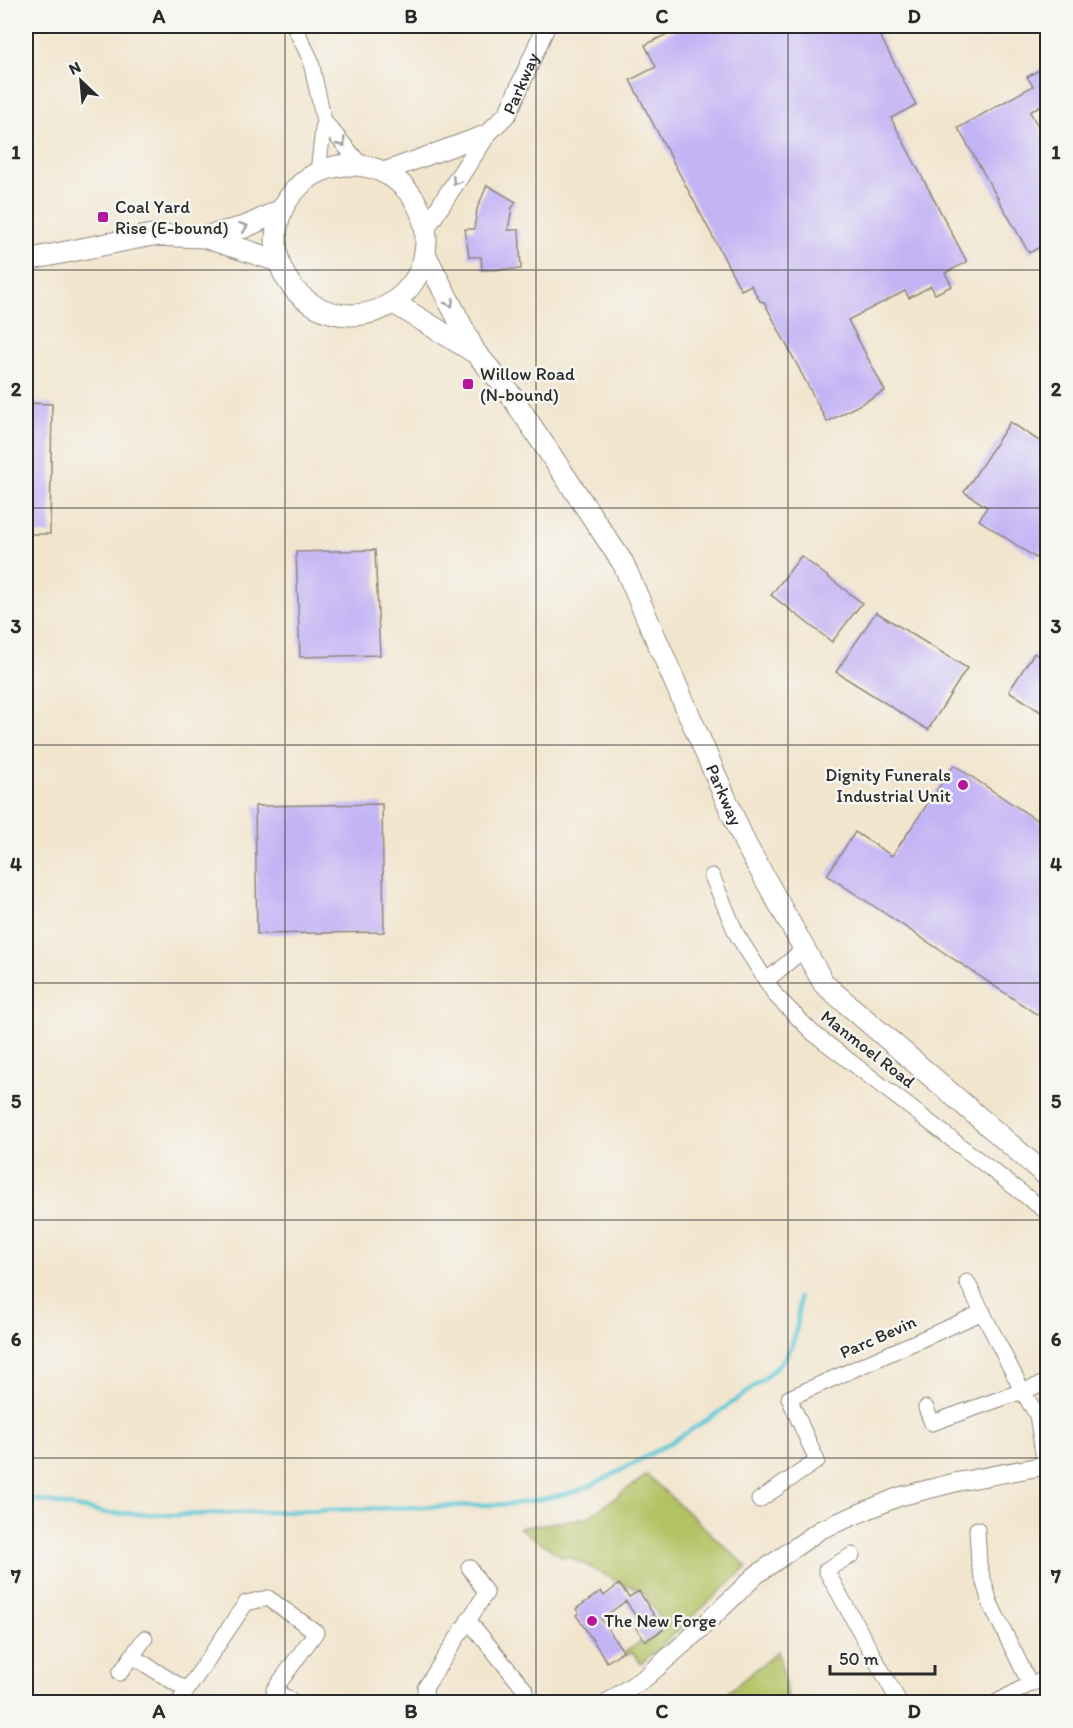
<svg xmlns="http://www.w3.org/2000/svg" width="1073" height="1728" font-family="Itim,sans-serif">
<style>
.green{fill:#b3c264;stroke:#6f7648;stroke-width:1.5}
.lines{fill:none;stroke-linecap:round;stroke-linejoin:round}
.stream{stroke:#5ac6d4;stroke-width:4.5}
.building{fill:#c2b3f4}
.minor-casing{stroke:#8e887c;stroke-width:17}
.tertiary-casing{stroke:#8e887c;stroke-width:20}
.secondary-casing{stroke:#8e887c;stroke-width:23}
.minor{stroke:#fff;stroke-width:15}
.tertiary{stroke:#fff;stroke-width:18}
.secondary{stroke:#fff;stroke-width:21}
.oneway{stroke:#a0a0a0}
.grid{fill:none;stroke:#2b2b2b;stroke-width:1.5;stroke-opacity:0.55}
.poi-dot{fill:#b5179e;stroke:#f6f6f2;stroke-width:2}
.labels{text-anchor:middle;stroke-width:5;stroke-linejoin:round;paint-order:stroke}
.street-label{font-size:18px;fill:#2b2b2b;stroke:#f6f6f2}
.poi-label{font-size:18px;fill:#2b2b2b;stroke:#f6f6f2;text-anchor:start}
.neatline{fill:none;stroke:#2b2b2b;stroke-width:2}
.grid-label{font-size:20px;text-anchor:middle;font-weight:bold;fill:#2b2b2b}
</style>
<rect width="100%" height="100%" fill="#f6f6f2"/>
<filter id="ink" filterUnits="userSpaceOnUse"><feTurbulence type="fractalNoise" baseFrequency=".0167" numOctaves="2"/><feDisplacementMap in="SourceGraphic" scale="12" xChannelSelector="R" yChannelSelector="G"/><feConvolveMatrix kernelMatrix="1 2 1 2 8 2 1 2 1" color-interpolation-filters="sRGB"/></filter>
<filter id="wash" filterUnits="userSpaceOnUse"><feTurbulence type="fractalNoise" baseFrequency=".008" numOctaves="4" result="noise"/><feDisplacementMap in="SourceGraphic" scale="24" xChannelSelector="R" yChannelSelector="G"/><feGaussianBlur stdDeviation="1.35" result="paint"/><feColorMatrix in="noise" values="0 0 0 0 0 0 0 0 0 0 0 0 0 0 0 0 0 1.4 0 .05"/><feComposite in="paint" operator="in"/></filter>
<g filter="url(#wash)">
<rect width="100%" height="100%" fill="#f2e5ce"/>
<path class="green" d="M647 1475 747 1567 641 1664 633 1653 627 1655 625 1652 640 1642 645 1643 666 1628 645 1594 639 1589 621 1583 568 1556 564 1558 519 1528 588 1517Z
M778 1651 789 1702H716Z"/>
<g class="lines">
<path class="stream" d="M26 31 29 26
M26 1498 107 1513 177 1515 513 1504C535 1500 556 1497 576 1491 618 1477 771 1388 789 1351 798 1334 798 1317 799 1298"/>
</g>
<g id="blocks">
<path class="building" d="M683 26H875L916 105 891 118 967 262 945 273 952 286 935 294 931 286 909 298 905 291 848 320 885 391 827 422 764 302 760 301 751 285 741 290 630 80 656 67 645 45Z
M1047 65V101L1030 112 1047 142V243L1029 253 958 128 1033 86 1027 77Z
M487 185 516 202 512 208 508 230H519L521 269 482 270 481 257H469L465 229H474L477 209Z
M26 403 52 404 50 534H26Z
M1010 422 1047 446V540L1036 558 979 520 987 507 964 492Z
M375 550 380 655 300 657 296 552Z
M801 556 862 603 832 642 771 595Z
M876 612 967 668 928 730 836 672Z
M1034 653 1047 662V716L1009 691Z
M954 765 1047 827V1021L827 875 855 832 892 856Z
M382 804 384 932 257 934 255 806Z
M619 1584 629 1597 639 1591 663 1630 645 1641 636 1628 641 1625 626 1601 601 1619 623 1651 607 1662 576 1615 579 1613 576 1609 601 1591 604 1596Z"/>
</g>
</g>
<g filter="url(#ink)">
<use href="#blocks" fill-opacity="0" stroke="#8e887c" stroke-width="1.5"/>
<g class="lines">
<defs>
<path id="minor" d="M294 26 310 58 324 121 318 172
M324 121 361 165
M712 876 737 935 776 996 813 1033 1048 1213
M766 981 804 949
M967 1282 1023 1392 1037 1415 1045 1466
M926 1408 932 1423 1048 1382
M759 1500 817 1461 789 1398 983 1312
M977 1529 979 1565 990 1603 1030 1684
M852 1555 826 1570 899 1702
M468 1620 526 1691
M132 1656 145 1638
M120 1673 132 1656 186 1690
M179 1702 246 1603 268 1598 316 1632 274 1690 293 1702
M426 1702 425 1688 486 1593 469 1567
M997 1702 1030 1684 1048 1678"/>
<g id="tertiary">
<path d="M383 172 487 134"/>
<path id="s1" d="M426 228 487 134 508 113 546 26"/>
<path d="M609 1702 646 1677 699 1630 756 1575 820 1530 898 1497 957 1482 1048 1465"/>
</g>
<g id="secondary">
<circle cx="351" cy="240" r="75"/>
<path d="M204 237 278 261"/>
<path id="s2" d="M425 254 475 352 506 388 623 563 745 843 824 984 1048 1177"/>
<path d="M26 260 152 235 204 237 245 227 281 210"/>
<path d="M394 303 474 352"/>
</g>
</defs>
<use href="#minor" class="minor-casing"/>
<use href="#tertiary" class="tertiary-casing"/>
<use href="#secondary" class="secondary-casing"/>
<use href="#minor" class="minor"/>
<use href="#tertiary" class="tertiary"/>
<use href="#secondary" class="secondary"/>
</g>
<defs><path id="oneway-chevron" d="M-2-3.5L2.5 0L-2 3.5" fill="none" stroke-width="1.6" stroke-linecap="round" stroke-linejoin="round" transform="scale(1.5)"/></defs>
<g class="oneway">
<use href="#oneway-chevron" transform="translate(342 143) rotate(51)"/>
<use href="#oneway-chevron" transform="translate(456 181) rotate(123)"/>
<use href="#oneway-chevron" transform="translate(244 227) rotate(-19)"/>
<use href="#oneway-chevron" transform="translate(450 303) rotate(63)"/>
</g>
</g>
<path class="grid" d="M285 26V1702M536 26V1702M788 26V1702M26 270H1048M26 508H1048M26 745H1048M26 983H1048M26 1220H1048M26 1458H1048"/>
<g class="poi-dot">
<rect x="97" y="211" width="12" height="12" rx="3"/>
<rect x="462" y="378" width="12" height="12" rx="3"/>
<circle cx="963" cy="785" r="6"/>
<circle cx="592" cy="1621" r="6"/>
</g>
<g class="labels">
<g class="street-label">
<text dy="6" stroke="none"><textPath href="#s1" startOffset="174">Parkway</textPath></text>
<text dy="6" stroke="none"><textPath href="#s2" startOffset="621">Parkway</textPath></text>
<text transform="translate(868 1049) rotate(38)" y="6">Manmoel Road</text>
<text transform="translate(878 1337) rotate(-24)" y="6">Parc Bevin</text>
</g>
<g class="poi-label">
<text x="115" y="213">Coal Yard<tspan x="115" dy="21">Rise (E-bound)</tspan></text>
<text x="480" y="380">Willow Road<tspan x="480" dy="21">(N-bound)</tspan></text>
<text x="951" y="781" text-anchor="end">Dignity Funerals<tspan x="951" dy="21">Industrial Unit</tspan></text>
<text x="604" y="1627">The New Forge</text>
</g>
</g>
<rect width="1073" height="1728" fill="none" stroke="#f6f6f2" stroke-width="66"/>
<g transform="translate(81 81) rotate(334)" stroke="#f6f6f2" stroke-width="4.5" paint-order="stroke">
<path d="M0-4.5L10 22L0 15L-10 22Z" fill="#2b2b2b"/>
<text y="-9" font-size="16" font-weight="bold" text-anchor="middle" fill="#2b2b2b">N</text>
</g>
<path d="M830 1665v9h105v-9" fill="none" stroke="#2b2b2b" stroke-width="3"/>
<text x="839" y="1665" font-size="18" fill="#2b2b2b" stroke="#f6f6f2" stroke-width="4.5" paint-order="stroke">50 m</text>
<rect x="33" y="33" width="1007" height="1662" class="neatline"/>
<g class="grid-label">
<text x="159" y="23">A</text>
<text x="411" y="23">B</text>
<text x="662" y="23">C</text>
<text x="914" y="23">D</text>
<text x="16" y="159">1</text>
<text x="1056" y="159">1</text>
<text x="16" y="396">2</text>
<text x="1056" y="396">2</text>
<text x="16" y="633">3</text>
<text x="1056" y="633">3</text>
<text x="16" y="871">4</text>
<text x="1056" y="871">4</text>
<text x="16" y="1108">5</text>
<text x="1056" y="1108">5</text>
<text x="16" y="1346">6</text>
<text x="1056" y="1346">6</text>
<text x="16" y="1583">7</text>
<text x="1056" y="1583">7</text>
<text x="159" y="1718">A</text>
<text x="411" y="1718">B</text>
<text x="662" y="1718">C</text>
<text x="914" y="1718">D</text>
</g>
</svg>
